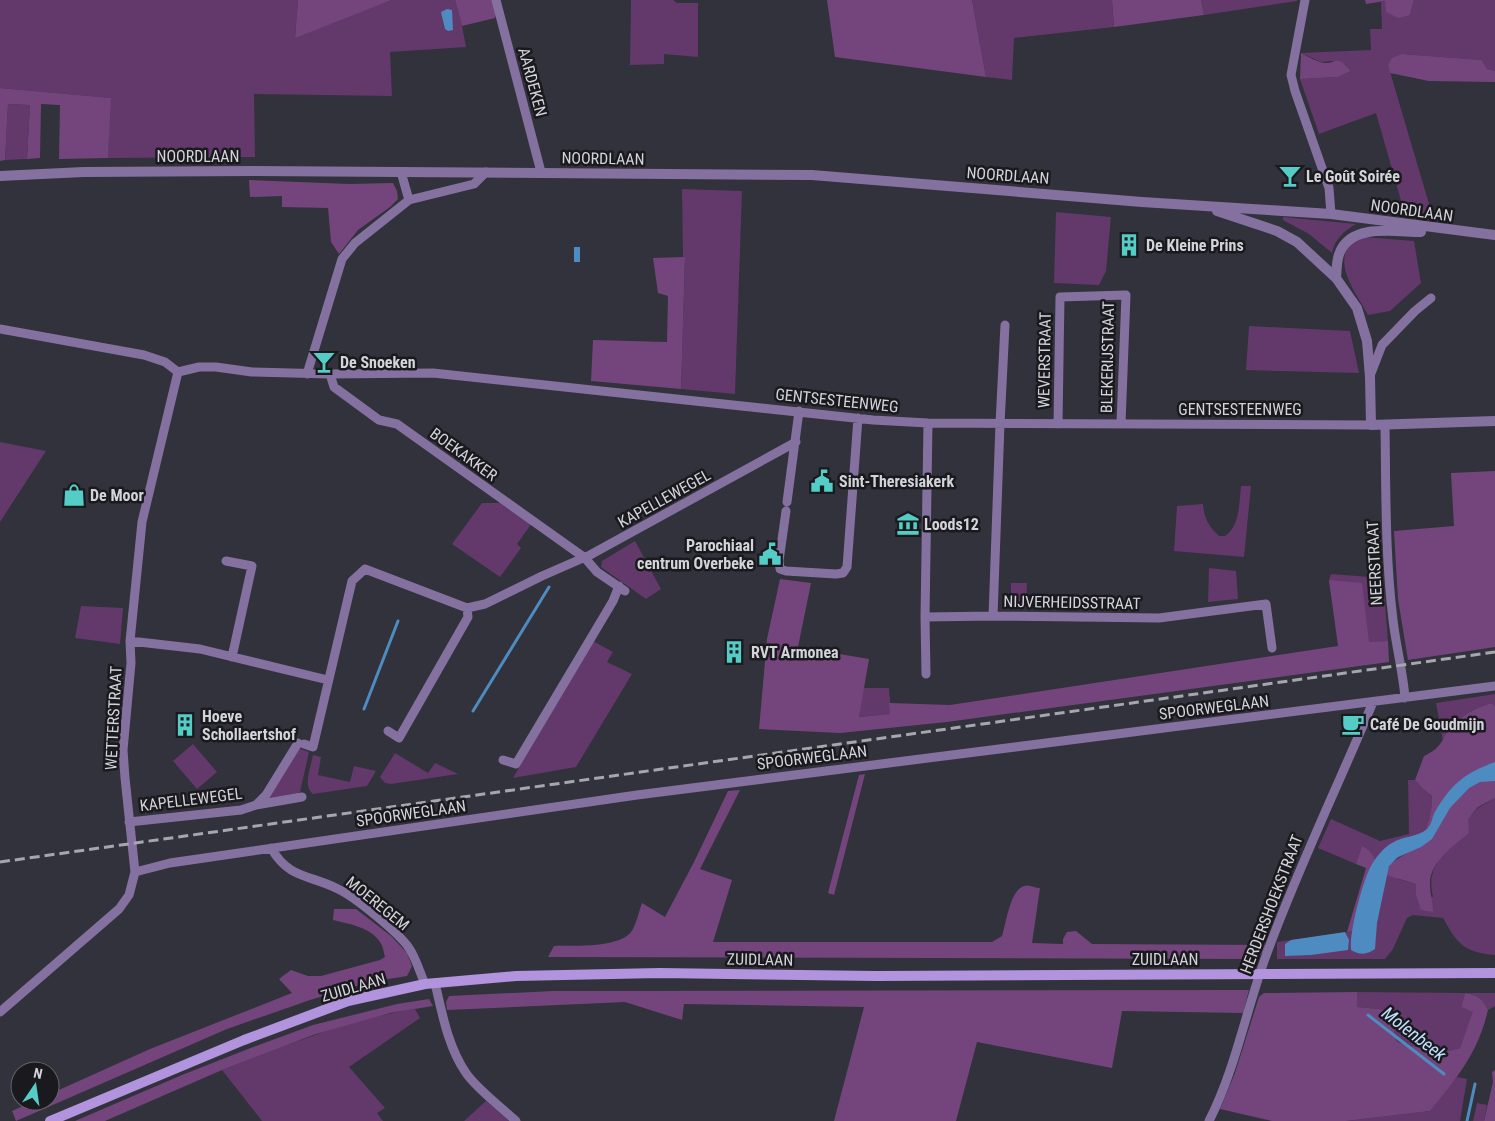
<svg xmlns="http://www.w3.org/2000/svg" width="1495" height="1121" font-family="'Roboto Condensed',sans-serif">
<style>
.green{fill:#63386b}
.forest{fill:#74457c}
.water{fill:#4d8bc0}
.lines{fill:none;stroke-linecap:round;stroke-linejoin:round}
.stream{stroke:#4d8bc0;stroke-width:3}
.minor{stroke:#8471a0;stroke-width:9}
.tertiary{stroke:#8471a0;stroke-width:10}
.secondary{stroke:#b193de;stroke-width:10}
.rail{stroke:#a6a6ae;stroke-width:3;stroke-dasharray:10 5;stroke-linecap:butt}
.labels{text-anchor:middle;stroke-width:5;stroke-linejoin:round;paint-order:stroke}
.street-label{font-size:16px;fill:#d3d3da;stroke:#1a1a1e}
.poi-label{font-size:16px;font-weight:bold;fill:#d3d3da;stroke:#1a1a1e;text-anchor:start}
.water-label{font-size:18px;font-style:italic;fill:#c1e1ff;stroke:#1a1a1e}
</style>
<rect width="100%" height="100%" fill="#31323b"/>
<path class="green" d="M0 0H298L295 37 392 0H455L462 26 466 47 390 52 392 96 254 94 255 157 108 158 110 98 0 88Z
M631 0H673L677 3H698V57L664 54V64L630 65Z
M972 0H1112L1114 27 1014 38 1012 80 986 77Z
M1201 0H1297V1L1204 15Z
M1414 0H1495V71L1487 69 1482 60 1402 54 1388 65 1432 214 1404 211 1376 113 1319 134 1300 79 1338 77 1351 71 1345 64 1332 61 1321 62 1301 53 1371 50 1370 29H1382L1381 2 1386 1 1410 15Z
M8 104 30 105 27 159 5 160Z
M682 189 742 191 735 394 681 389 685 257H683Z
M1056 212 1111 217 1106 271 1099 285 1054 283Z
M1283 217 1356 224C1344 231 1335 239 1332 253L1309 234 1283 220Z
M1364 237 1414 241 1421 283 1390 311 1368 315C1358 296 1332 264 1351 244 1354 241 1360 239 1364 237Z
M1249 326 1350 331 1359 373 1246 370Z
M0 442 46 451 0 522Z
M1241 486H1251L1244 557 1174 551 1177 506 1203 504C1204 518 1209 527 1219 536H1225C1240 526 1239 503 1241 486Z
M482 503H501L532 523 517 544 521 548 500 577 452 544Z
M635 541 661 589 646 599 601 567 602 561Z
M1209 568 1236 571 1238 599 1208 602Z
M1331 574 1383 578 1388 641 1339 646 1329 580Z
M1011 583H1027L1026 608H1011Z
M81 606 123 608 120 644 75 638Z
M593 641 613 652 607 662 632 674 576 767 513 778Z
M863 688H889L891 714 859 717Z
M1495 694V706L1491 703C1469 710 1455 722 1443 741L1436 703Z
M193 744 217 772 197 789 173 761Z
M298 748 309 752 300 792 295 795 265 800Z
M395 753 428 773 435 763 458 774 391 784 385 783 380 777Z
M313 755 321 757 318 775 350 782 354 766 376 771 367 786 313 794C302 786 311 767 313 755Z
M1408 780H1415L1422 788 1432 796C1432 816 1427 839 1409 852 1404 856 1397 858 1391 861L1398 879 1416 884V895L1433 897C1425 864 1446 852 1469 833L1467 819 1478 808 1495 798V955C1464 952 1458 945 1443 918L1413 915 1407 918 1393 949 1385 959H1277V942L1355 931 1375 882 1362 847 1356 864 1318 848 1331 819 1380 841 1409 834Z
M1357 992 1465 993 1461 1007 1474 1012 1460 1048 1441 1053 1397 1042 1389 1010 1357 1007Z
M1467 993H1495V1006L1488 1010C1483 1000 1478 996 1467 993Z
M415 1009 420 1018 349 1067 385 1108 377 1113 383 1121H262L222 1070C285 1046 348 1019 415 1009Z
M1457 1077 1467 1079 1460 1121H1346L1430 1111Z
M486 1101 509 1121H464Z
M1477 1103 1487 1105 1484 1121H1473Z"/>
<path class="forest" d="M298 0H392L295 38Z
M455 0H498L495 18 462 26Z
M827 0H972L986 77 835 57Z
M1112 0H1201L1204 15 1114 27Z
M1365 0H1414L1410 15 1398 18 1386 12 1385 1 1366 4Z
M1301 53C1307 56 1314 60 1320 62 1335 67 1335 51 1351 71L1338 77 1300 79Z
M1402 54 1482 60 1487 69 1495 71V82L1429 81 1390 73 1388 65 1392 58Z
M0 88 111 98 108 158 59 159 60 105 41 104 40 158 27 159 30 105 8 104 5 160 0 161Z
M249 180 349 184 393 183 397 191 398 199 390 207 358 230 339 254 331 242 328 208 282 207V196L250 197Z
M685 257 681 389 591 381 593 340 667 342 668 296 658 293 653 258Z
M1495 471V647L1408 660 1398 599 1394 531 1454 526 1451 473Z
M780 579 811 583 798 647 869 659 859 717 890 714 889 703 950 705 1338 646 1329 580 1362 583 1369 642 1388 641 1389 662 947 722 840 733 759 729 767 639Z
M1491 703 1495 706V798L1478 807 1468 819 1469 833C1454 846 1429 862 1430 885 1430 894 1433 903 1433 912L1421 910 1416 895V884L1386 875 1385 870C1392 861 1398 859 1407 853 1426 841 1432 816 1432 796L1422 788 1415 780 1424 756C1445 746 1440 739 1453 725 1463 715 1478 707 1491 703Z
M865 774 834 895 828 893 859 775Z
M740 790 700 869 732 880 713 942H992L1002 936C1006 924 1010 890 1024 886 1030 884 1034 888 1040 888L1032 943 1063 944V939L1067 932 1076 931 1092 944 1265 945 1264 951 1256 959 548 957 554 946C573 945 623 949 633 929 637 921 639 911 642 903L665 917 694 862 728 791Z
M1362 846C1372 851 1375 857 1377 868L1355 931 1347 932 1366 868 1356 864Z
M334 909H356L391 936 407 953 412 966 407 976 370 982 310 1000 227 1029 16 1121 12 1111 34 1101H50V1094L150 1049 292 993 279 979 291 970 308 976H321L380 960 385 957C384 953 383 946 380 942 370 927 349 924 333 920Z
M1249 990 1243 1013 1122 1011 1112 1068 977 1042 956 1121H834L864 1007 684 1004 682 1020 625 1002 447 1010 446 1002 449 996 553 991Z
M1357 992V1007L1389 1010 1397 1042 1441 1053 1460 1048 1473 1012 1461 1007 1465 993C1477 995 1483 999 1488 1010 1478 1053 1457 1078 1430 1111L1346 1121H1272L1220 1109 1235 1073 1259 997 1264 993Z
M429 999 433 1006 390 1013 313 1035 222 1070 105 1121H75L182 1075 248 1049 313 1025 397 1004Z
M1495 1070V1121H1484L1493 1082 1492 1072Z"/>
<path class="water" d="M447 9 452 10 453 30 448 31 445 29 441 12Z
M574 247H580V262H574Z
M1495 762V781L1480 782 1469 788 1450 808 1432 839 1421 847 1398 857 1389 866 1377 923 1375 949C1367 955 1359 955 1351 950 1349 933 1362 884 1370 868 1375 858 1383 848 1392 843 1402 836 1419 837 1427 829 1432 824 1432 817 1435 812 1451 784 1465 773 1495 762Z
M1345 932 1349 940 1348 950 1311 955 1285 956V944L1291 940Z"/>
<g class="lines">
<path class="stream" d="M364 709 398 621
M473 711 549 587
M1368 1015 1444 1074
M1467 1121 1475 1084"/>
<path class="minor" d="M496 0 541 172
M1305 0 1291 75 1295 91 1329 188 1331 214
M401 172 409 200
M0 329 144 355 165 362 178 372
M178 372 199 367H216L252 372 330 374 433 373 873 420 928 423 1371 425
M307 374 342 259 355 243 409 200 474 184 486 172
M330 374 334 387 379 420 397 424 585 558 597 572 625 591
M1370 376 1382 345 1415 311 1431 298
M1058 424 1060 297 1126 295 1121 423
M1385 426C1386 490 1385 555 1393 620 1396 646 1403 672 1405 698
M787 502 799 411
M786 511 779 561 780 569 786 571 836 574 843 573 847 567 858 418
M226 561 252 566 232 657
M993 616 1000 424 1005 325
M925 617 993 616 1159 618 1266 604 1272 648
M130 641 200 649 328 680
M926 674 925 617 928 423
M388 731 399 738 468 617 467 608
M304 744 313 747 352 581 365 569 467 608 485 604 542 576 590 555 796 442
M503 760 516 764 613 601 619 586
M256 805 302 797
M129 822 241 810 256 805 266 795 298 743
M271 848C290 880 309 874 338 889 355 897 399 933 409 948 416 958 420 973 425 984
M135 872 170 863 637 795 1495 686
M435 983C442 1013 448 1047 466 1073 476 1088 502 1108 516 1121
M0 1012 119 909 129 895 135 872 125 778 123 750 131 663 130 641 142 522 178 372
M1209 1121C1236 1068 1246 1009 1267 953 1298 868 1338 786 1373 702"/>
<path class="tertiary" d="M0 176 84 172 252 171 812 175 1142 202 1331 214 1495 235
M1217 211 1277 231 1297 242 1336 278 1357 308 1367 341 1370 377 1371 425 1495 421
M1336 278C1337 270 1336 260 1340 252 1352 223 1396 232 1421 232"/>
<path class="secondary" d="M50 1121 244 1040 348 1001 425 984 516 976 660 973 877 976 1495 973"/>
<path class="rail" d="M0 862 1495 652"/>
</g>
<defs>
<symbol id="bar-bare" viewBox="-9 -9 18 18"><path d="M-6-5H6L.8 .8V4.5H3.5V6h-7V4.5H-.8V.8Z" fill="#54cdc6" stroke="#1a1a1e" stroke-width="2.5" paint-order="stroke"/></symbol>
<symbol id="building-bare" viewBox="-9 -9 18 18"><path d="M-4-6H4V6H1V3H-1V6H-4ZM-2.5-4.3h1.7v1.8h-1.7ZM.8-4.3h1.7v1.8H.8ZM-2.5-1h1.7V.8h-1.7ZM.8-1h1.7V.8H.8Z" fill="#54cdc6" stroke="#1a1a1e" stroke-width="2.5" paint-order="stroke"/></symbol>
<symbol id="civic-bare" viewBox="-9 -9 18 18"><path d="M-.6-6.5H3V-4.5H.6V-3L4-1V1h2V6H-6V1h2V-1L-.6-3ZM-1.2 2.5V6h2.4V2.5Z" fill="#54cdc6" stroke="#1a1a1e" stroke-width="2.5" paint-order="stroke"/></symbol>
<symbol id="shop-bare" viewBox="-9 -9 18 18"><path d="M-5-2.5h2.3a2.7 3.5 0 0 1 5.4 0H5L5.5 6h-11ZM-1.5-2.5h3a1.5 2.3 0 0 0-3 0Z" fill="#54cdc6" stroke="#1a1a1e" stroke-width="2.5" paint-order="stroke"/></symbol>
<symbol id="museum-bare" viewBox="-9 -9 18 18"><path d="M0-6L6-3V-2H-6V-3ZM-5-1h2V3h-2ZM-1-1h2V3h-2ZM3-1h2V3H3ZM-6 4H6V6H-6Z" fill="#54cdc6" stroke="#1a1a1e" stroke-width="2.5" paint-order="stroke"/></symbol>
<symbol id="cafe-bare" viewBox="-9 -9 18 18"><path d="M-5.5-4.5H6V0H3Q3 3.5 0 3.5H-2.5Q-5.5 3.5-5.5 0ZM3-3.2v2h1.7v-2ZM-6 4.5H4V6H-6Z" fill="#54cdc6" stroke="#1a1a1e" stroke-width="2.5" paint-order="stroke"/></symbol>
</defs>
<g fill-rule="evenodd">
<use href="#bar-bare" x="1274" y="160" width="32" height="32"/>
<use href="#building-bare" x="1113" y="229" width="32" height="32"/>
<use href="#bar-bare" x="308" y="346" width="32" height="32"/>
<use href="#civic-bare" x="806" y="465" width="32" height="32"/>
<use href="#shop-bare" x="58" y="479" width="32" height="32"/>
<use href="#museum-bare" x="892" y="508" width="32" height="32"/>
<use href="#civic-bare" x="754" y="538" width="32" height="32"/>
<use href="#building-bare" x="718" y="636" width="32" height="32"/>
<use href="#cafe-bare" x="1337" y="708" width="32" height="32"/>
<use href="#building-bare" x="169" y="709" width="32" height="32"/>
</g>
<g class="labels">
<g class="street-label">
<text transform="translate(533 82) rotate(75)" y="6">AARDEKEN</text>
<text x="198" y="162">NOORDLAAN</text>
<text transform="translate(603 158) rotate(1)" y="6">NOORDLAAN</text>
<text transform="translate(1008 175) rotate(4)" y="6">NOORDLAAN</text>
<text transform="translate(1412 210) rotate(8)" y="6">NOORDLAAN</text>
<text transform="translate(1107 357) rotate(-89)" y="6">BLEKERIJSTRAAT</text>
<text transform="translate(1044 360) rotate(-89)" y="6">WEVERSTRAAT</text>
<text transform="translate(837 400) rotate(6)" y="6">GENTSESTEENWEG</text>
<text x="1240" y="415">GENTSESTEENWEG</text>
<text transform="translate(464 454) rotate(36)" y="6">BOEKAKKER</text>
<text transform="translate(664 498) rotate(-29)" y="6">KAPELLEWEGEL</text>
<text transform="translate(1374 563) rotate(-93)" y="6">NEERSTRAAT</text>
<text transform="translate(1072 602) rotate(1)" y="6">NIJVERHEIDSSTRAAT</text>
<text transform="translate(1214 707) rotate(-7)" y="6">SPOORWEGLAAN</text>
<text transform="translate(113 718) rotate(-87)" y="6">WETTERSTRAAT</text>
<text transform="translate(812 757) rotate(-7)" y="6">SPOORWEGLAAN</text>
<text transform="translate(191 799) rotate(-7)" y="6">KAPELLEWEGEL</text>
<text transform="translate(411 813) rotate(-8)" y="6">SPOORWEGLAAN</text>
<text transform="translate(378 903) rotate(39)" y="6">MOEREGEM</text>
<text transform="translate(1271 904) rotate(-69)" y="6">HERDERSHOEKSTRAAT</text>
<text transform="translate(760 959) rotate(1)" y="6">ZUIDLAAN</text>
<text x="1165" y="965">ZUIDLAAN</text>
<text transform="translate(353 987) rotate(-16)" y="6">ZUIDLAAN</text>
</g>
<g class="poi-label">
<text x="1306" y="182">Le Goût Soirée</text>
<text x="1146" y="251">De Kleine Prins</text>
<text x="340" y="368">De Snoeken</text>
<text x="839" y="487">Sint-Theresiakerk</text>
<text x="90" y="501">De Moor</text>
<text x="924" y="530">Loods12</text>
<text x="754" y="551" text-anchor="end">Parochiaal<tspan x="754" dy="18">centrum Overbeke</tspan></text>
<text x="751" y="658">RVT Armonea</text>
<text x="202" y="722">Hoeve<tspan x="202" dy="18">Schollaertshof</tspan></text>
<text x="1370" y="730">Café De Goudmijn</text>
</g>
<g class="water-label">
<text transform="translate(1414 1034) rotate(38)" y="6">Molenbeek</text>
</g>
</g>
<g transform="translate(35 1086) rotate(13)"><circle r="24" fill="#1a1a1e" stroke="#646469"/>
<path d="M0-4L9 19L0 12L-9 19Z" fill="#54cdc6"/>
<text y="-8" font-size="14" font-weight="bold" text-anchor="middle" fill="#d3d3da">N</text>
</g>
</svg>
